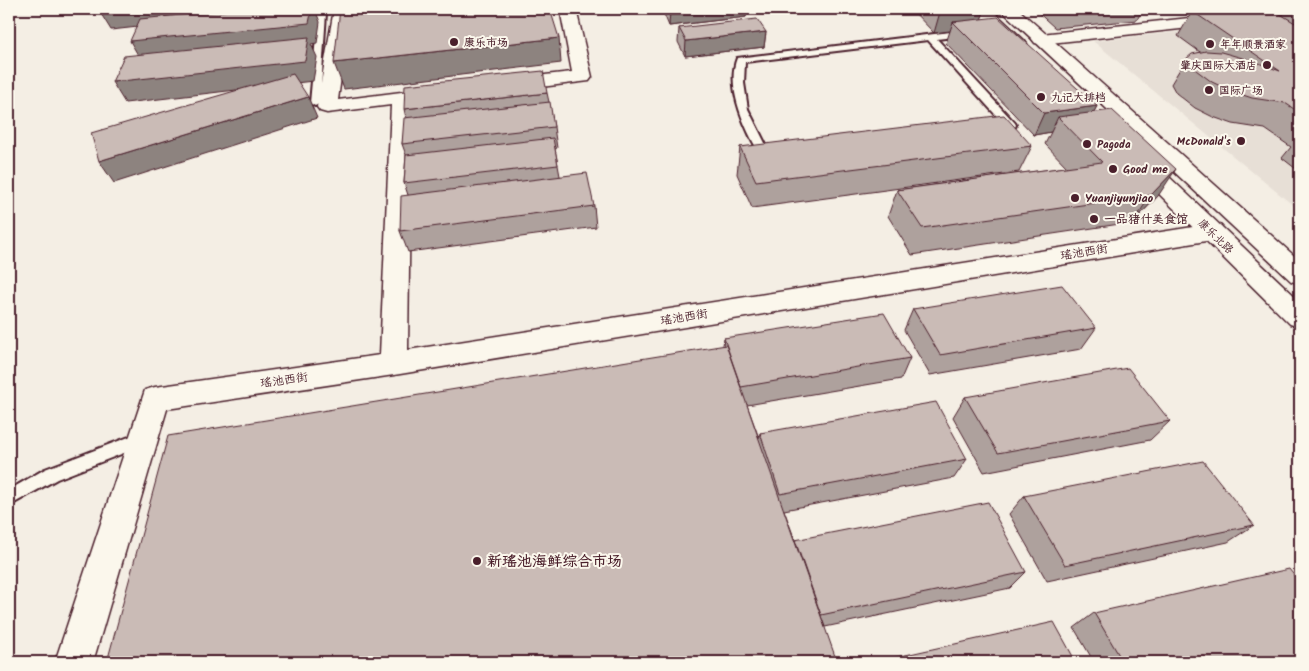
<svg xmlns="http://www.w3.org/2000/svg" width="1309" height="671" font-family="Kalam,'LXGW WenKai TC',sans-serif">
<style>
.built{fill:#e7dfd6}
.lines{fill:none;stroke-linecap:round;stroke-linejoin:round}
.lane-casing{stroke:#4a1f2b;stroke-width:4}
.street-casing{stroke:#4a1f2b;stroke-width:3}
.secondary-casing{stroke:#4a1f2b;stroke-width:3}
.lane{fill:#fbf7ec;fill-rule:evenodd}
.street{fill:#fbf7ec;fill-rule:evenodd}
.secondary{fill:#fbf7ec;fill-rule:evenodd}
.wall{fill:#aea19d;stroke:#4a1f2b}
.shaded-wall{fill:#8d837f;stroke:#4a1f2b}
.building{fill:#cabbb6;stroke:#4a1f2b}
.poi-dot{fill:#4a1f2b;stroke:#fbf7ec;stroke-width:2}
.labels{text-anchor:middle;stroke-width:4;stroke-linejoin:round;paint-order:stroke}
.far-poi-label{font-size:11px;font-weight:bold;fill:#4a1f2b;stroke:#fbf7ec;text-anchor:start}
.far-street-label{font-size:11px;fill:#4a1f2b;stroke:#fbf7ec}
.poi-label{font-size:12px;font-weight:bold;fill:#4a1f2b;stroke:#fbf7ec;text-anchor:start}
.street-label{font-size:12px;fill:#4a1f2b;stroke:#fbf7ec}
.near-poi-label{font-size:15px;font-weight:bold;fill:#4a1f2b;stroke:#fbf7ec;text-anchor:start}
</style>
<rect width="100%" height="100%" fill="#f4eee4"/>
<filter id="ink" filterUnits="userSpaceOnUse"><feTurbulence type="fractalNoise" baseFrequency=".02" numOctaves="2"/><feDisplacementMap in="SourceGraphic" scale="10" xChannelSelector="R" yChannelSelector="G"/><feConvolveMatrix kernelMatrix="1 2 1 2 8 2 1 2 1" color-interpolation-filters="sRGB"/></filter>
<g filter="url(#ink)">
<path class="built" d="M1242 25 1300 39V211L1093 41Z"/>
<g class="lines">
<defs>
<path id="lane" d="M301 9H315L326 13 320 103 315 106 310 103 318 15Z
M967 30 970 31V35L937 39 1015 123 1016 125 1015 127H1002L1001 125 1003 123 928 40 745 62 744 83 748 109 770 153 776 156 775 158 763 159C747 134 725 88 737 58Z
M142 432 147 434 150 439 147 444 57 479 9 506V490L45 469Z"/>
<path id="street" d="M334 9H350L338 100 441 87 448 89 451 93 448 97 411 103 408 350 1212 224 1221 226 1224 232 1221 238 1212 240 394 375 167 409 93 662H55L145 390 155 387 380 355 391 105 327 113 320 111 317 107Z
M560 9H576L592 77 589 81 509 91 502 89 499 85 502 81 509 79 572 72Z
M1273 9H1300V16L1041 44 1035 43 1032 39 1035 35 1041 34Z"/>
<path id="secondary" d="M973 9H991L1024 40 1027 44 1024 48 1018 49 1012 48Z
M1000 9H1018L1300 261V284L1291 281Z
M1139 154 1147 156 1300 301V327L1290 324 1131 166 1128 161 1131 156Z"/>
</defs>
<use href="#lane" class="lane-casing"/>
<use href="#street" class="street-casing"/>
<use href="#secondary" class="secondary-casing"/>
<use href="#lane" class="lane"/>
<use href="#street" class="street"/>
<use href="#secondary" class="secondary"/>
</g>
<path class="wall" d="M664 9H747L746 17 669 26 664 14Z
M911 9H985L981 19 1097 106 1093 113 1158 196 1133 222 912 255 888 216 897 190 1067 167 1045 144 1051 132 1034 135 946 43 950 31 934 33Z
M1034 9H1168L1141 12 1137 20 1055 28Z
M1175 9H1272L1283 15 1287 9H1300V172L1282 158 1291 147 1265 129 1233 124 1213 117 1195 108 1176 93 1171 84 1186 59 1200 52 1178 36 1192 12 1181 13Z
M679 28 766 32 764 47 685 56 678 42Z
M547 93 549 102 554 127 557 148 555 149 560 176 594 206 596 227 408 252 400 231 408 195 404 183 406 155 402 144 406 118 404 109Z
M1032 146 1019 172 752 208 737 174 740 147Z
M913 309 1096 328 1081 349 930 375 904 330Z
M724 338 910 358 901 379 747 405 759 438 760 433 967 459 954 478 784 510 795 540 1026 572 1010 588 825 627 723 345Z
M965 397 1170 421 1150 440 984 472 953 417Z
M1024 496 1254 525 1228 542 1047 581 1009 514Z
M1094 613 1300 662H1094L1074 628Z"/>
<path class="shaded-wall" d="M98 9H283L282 11 111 30Z
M312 9H315L320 22 317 43 311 44 317 57 313 81 125 103 112 82 142 62 130 41Z
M695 9H747L746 17 669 26 670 11Z
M973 9H985L978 28 953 22 950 31 934 33 940 12Z
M1143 9H1168L1141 12Z
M1184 9H1215L1181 13Z
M766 32 764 47 685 56 686 41Z
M559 38 561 63 344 89 334 63Z
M308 97 317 118 114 183 99 161Z
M1097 106 1086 128 1058 117 1051 132 1034 135 1044 113Z
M1176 169 1158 196 1133 222 1151 195Z"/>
<path class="building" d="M242 9H312L309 23 130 41 140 19Z
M340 9H550L559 38 334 63Z
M668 9H695L670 11Z
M937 9H973L940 12Z
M1215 9H1272L1300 26V113L1285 103 1252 98 1231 91 1212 82 1192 67 1186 59 1192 54 1206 51 1221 52 1253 61 1280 71 1192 11Z
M998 17 1097 106 1044 113 953 22Z
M757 19 766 32 686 41 679 28Z
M309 37 305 61 112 82 124 56Z
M543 71 547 93 404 109 405 85Z
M293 74 308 97 99 161 91 133Z
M550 102 554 127 402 144 404 118Z
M1112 110 1176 169 1151 195 922 228 897 190 1102 162 1058 117Z
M1004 115 1032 146 756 181 740 147Z
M553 138 558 165 404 183 406 155Z
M587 173 594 206 400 231 401 196Z
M1062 285 1096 328 940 355 913 309Z
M884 313 910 358 741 387 724 338Z
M726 345 837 662H107L168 436Z
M1128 368 1170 421 998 453 965 397Z
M936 402 967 459 780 494 760 433Z
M1203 461 1254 525 1065 565 1024 496Z
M988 502 1026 572 821 615 795 540Z
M1289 569 1300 583V662H1123L1094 613Z
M1054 622 1076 662H874Z"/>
</g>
<g class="poi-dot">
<circle cx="454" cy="42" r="5"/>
<circle cx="1210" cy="44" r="5"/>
<circle cx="1267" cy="65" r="5"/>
<circle cx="1209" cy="90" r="5"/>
<circle cx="1041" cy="97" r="5"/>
<circle cx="1241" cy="141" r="5"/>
<circle cx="1087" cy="144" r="5"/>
<circle cx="1113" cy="169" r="5"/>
<circle cx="1075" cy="198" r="5"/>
<circle cx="1094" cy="219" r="5"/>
<circle cx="477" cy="561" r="5"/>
</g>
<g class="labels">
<g class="far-poi-label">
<text x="464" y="46">康乐市场</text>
<text x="1220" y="48">年年顺景酒家</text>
<text x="1257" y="69" text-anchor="end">肇庆国际大酒店</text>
<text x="1219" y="94">国际广场</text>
<text x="1051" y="101">九记大排档</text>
<text x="1231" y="145" text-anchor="end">McDonald's</text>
<text x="1097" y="148">Pagoda</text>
</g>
<g class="far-street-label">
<text transform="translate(1216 236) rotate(44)" y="4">康乐北路</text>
</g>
<g class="poi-label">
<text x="1123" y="173">Good me</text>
<text x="1085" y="202">Yuanjiyunjiao</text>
<text x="1104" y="223">一品猪什美食馆</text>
</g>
<g class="street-label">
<text transform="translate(1084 252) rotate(-9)" y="4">瑶池西街</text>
<text transform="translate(684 317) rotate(-9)" y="4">瑶池西街</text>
<text transform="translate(284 380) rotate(-8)" y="4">瑶池西街</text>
</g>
<g class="near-poi-label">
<text x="487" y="566">新瑶池海鲜综合市场</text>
</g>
</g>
<rect width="1309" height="671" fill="none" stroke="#fbf7ec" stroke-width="30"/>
<rect x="15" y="15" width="1279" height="641" fill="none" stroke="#4a1f2b" stroke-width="2" filter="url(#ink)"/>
</svg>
